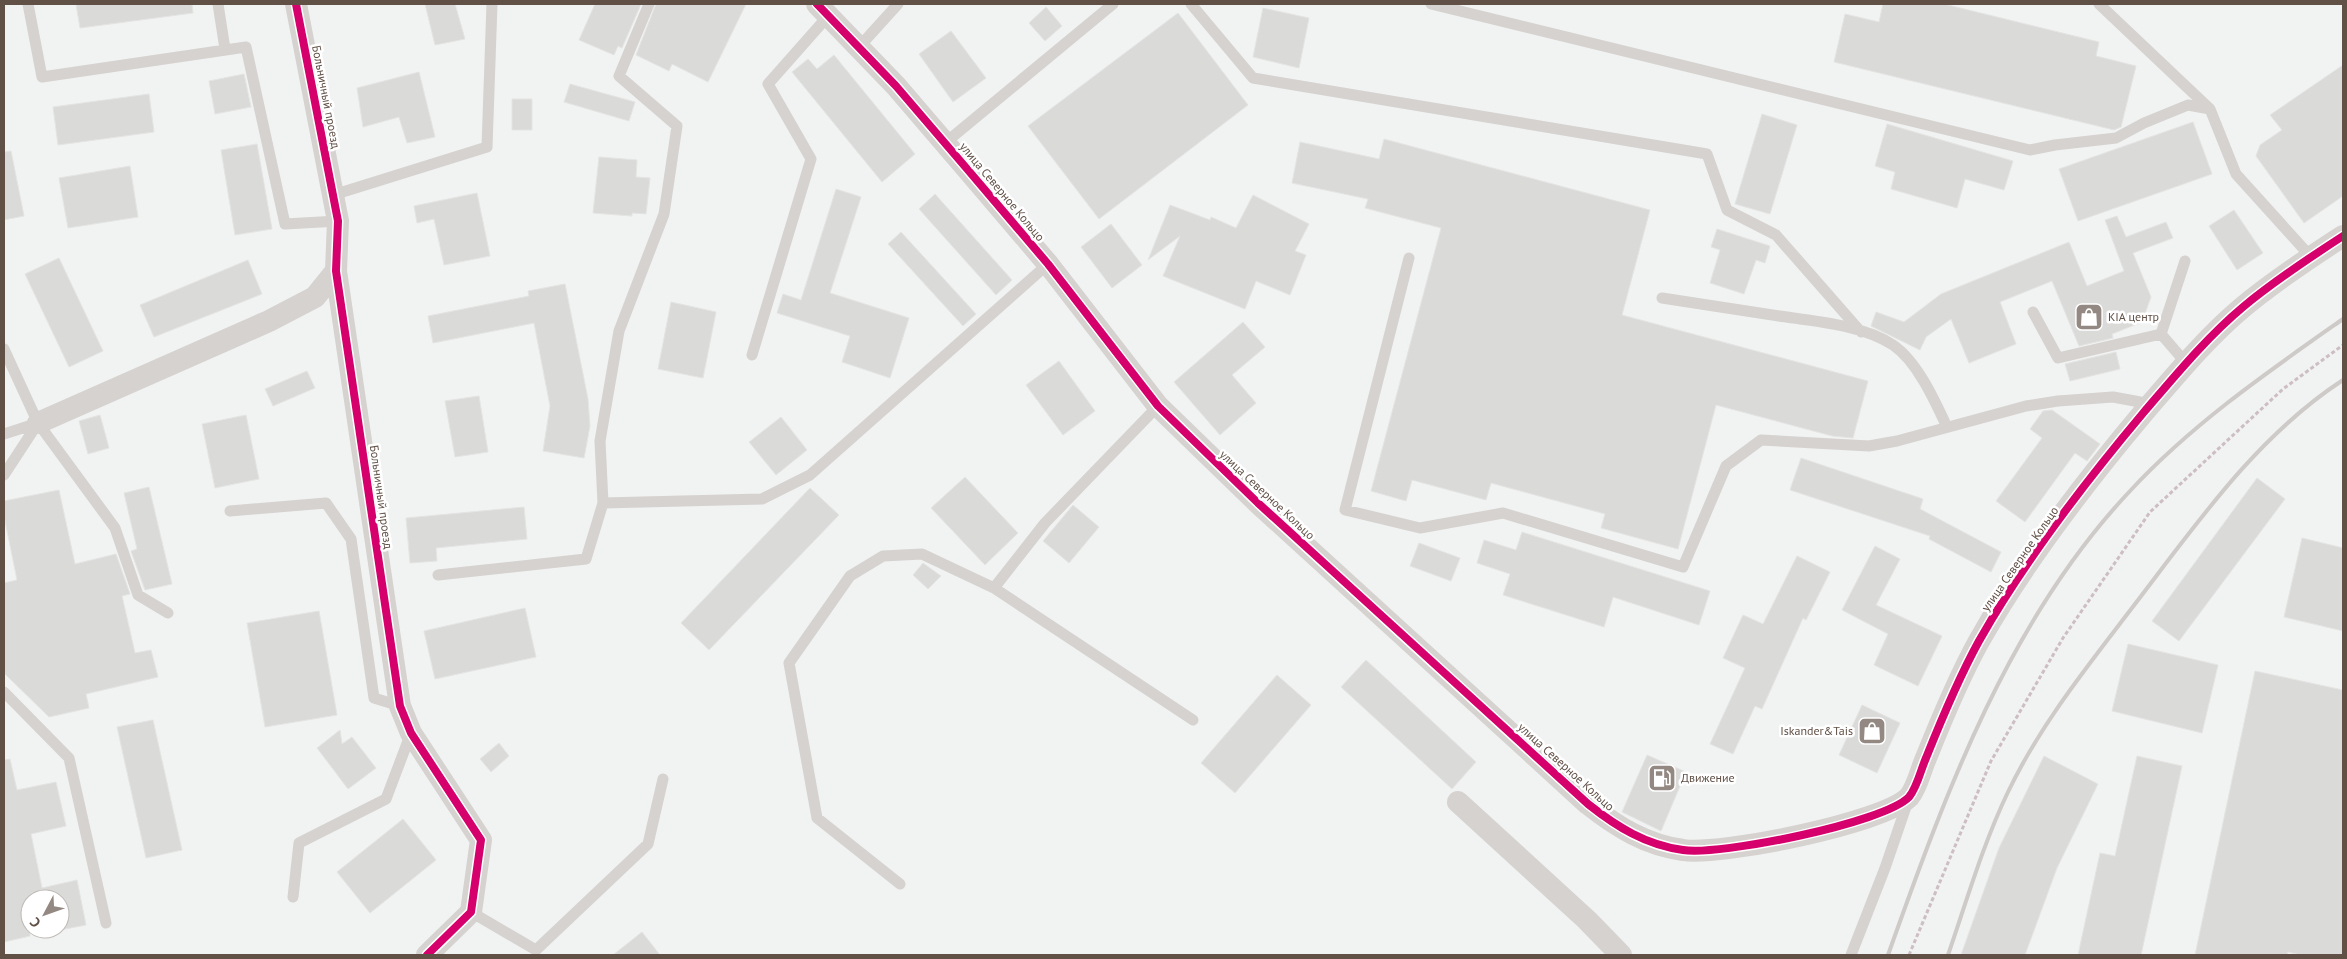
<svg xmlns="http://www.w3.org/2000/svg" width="2347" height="959" font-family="'PT Sans',sans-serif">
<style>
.building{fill:#dadad9;stroke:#e4e4e3}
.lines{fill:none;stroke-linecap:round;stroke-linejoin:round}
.path{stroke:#cdbec4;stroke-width:3;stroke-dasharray:4 2.5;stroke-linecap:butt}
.service{stroke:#d5d2cf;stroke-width:11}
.minor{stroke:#d5d2cf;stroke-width:22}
.rail{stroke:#cdcac8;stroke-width:4}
.cycleway-casing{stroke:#fff;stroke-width:11}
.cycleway{stroke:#d6006c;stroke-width:8}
.labels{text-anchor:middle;stroke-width:5;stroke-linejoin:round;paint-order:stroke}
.street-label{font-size:12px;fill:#605046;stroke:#fff}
.poi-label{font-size:12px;fill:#605046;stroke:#fff;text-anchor:start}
</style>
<rect width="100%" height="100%" fill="#f1f2f2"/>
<path class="building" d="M76 4H192L193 13 80 28Z
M425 4H455L465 39 435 45Z
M595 4H641L622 48 618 46 614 55 579 40Z
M656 4H746L708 82 672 64 669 71 636 55Z
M1883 4H1944L2099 42 2096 56 2136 66 2121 127 2114 130 1834 62 1845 14 1879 22Z
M1046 7 1062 26 1045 41 1029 23Z
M1263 8 1309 18 1299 68 1253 57Z
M1178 13 1248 105 1099 219 1028 126Z
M951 31 986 78 953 102 919 54Z
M834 55 915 154 882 182 792 72 808 59 817 69Z
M2343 65V196L2304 223 2256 156 2260 145 2282 130 2270 115Z
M419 72 435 137 407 143 399 117 363 127 357 88Z
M244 74 251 107 215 114 209 81Z
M570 84 635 102 629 121 564 102Z
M149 94 154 132 58 145 53 107Z
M512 99H532V130H512Z
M1762 114 1797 125 1770 214 1735 204Z
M2193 122 2212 174 2078 221 2059 169Z
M1887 124 2013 161 2004 190 1965 179 1957 208 1891 189 1895 172 1875 166Z
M1384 139 1650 210 1622 315 1868 381 1853 438 1832 436 1716 405 1678 549 1601 528 1605 514 1491 483 1486 500 1412 480 1406 501 1371 491 1441 228 1365 208 1368 199 1292 183 1300 142 1379 159Z
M257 144 272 229 235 235 221 150Z
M11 151 24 216 4 220V152Z
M599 157 637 160 636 177 650 178 646 214 632 213V216L593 213Z
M130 166 138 217 68 228 59 178Z
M836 189 861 197 830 293 909 318 890 378 842 362 850 336 777 313 783 294 801 300Z
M477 193 490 256 444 265 434 219 417 223 414 206Z
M935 194 1012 280 996 295 919 209Z
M1253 195 1309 224 1295 251 1306 255 1290 295 1256 281 1245 309 1163 276 1180 236 1148 260 1170 205 1210 220 1211 217 1236 228Z
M2234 210 2263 253 2237 270 2209 226Z
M2117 216 2126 237 2166 222 2173 238 2133 253 2151 297 2142 322 2112 334 2113 338 2079 346 2052 281 2000 302 2016 344 1969 363 1951 319 1926 337 1920 350 1871 326 1876 312 1904 322 1941 294 2069 242 2087 286 2124 271 2105 220Z
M1111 224 1142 265 1112 288 1081 247Z
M1717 229 1770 246 1765 263 1756 260 1744 294 1710 283 1720 250 1711 247Z
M901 232 976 314 963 326 888 244Z
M59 258 103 351 69 367 25 274Z
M248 260 262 294 154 337 140 305Z
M565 284 588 399 590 426 584 458 543 451 550 406 534 323 433 343 428 316 529 296 528 291Z
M671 302 716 312 703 378 658 369Z
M1243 322 1265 347 1232 375 1256 403 1220 435 1174 382Z
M2116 352 2120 369 2070 381 2065 364Z
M1059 361 1095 411 1063 435 1026 385Z
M307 371 315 388 273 406 265 389Z
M479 396 488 452 455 457 445 401Z
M2052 410 2100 444 2087 461 2075 453 2025 522 1996 501 2042 438 2030 429 2043 411Z
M100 415 109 448 88 454 79 421Z
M246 415 259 479 215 488 202 424Z
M781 417 807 450 776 475 749 442Z
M1801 458 1923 499 1920 509 2001 552 1991 572 1929 539 1930 536 1790 490Z
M965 477 1018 533 985 565 931 508Z
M2257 478 2285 499 2179 641 2152 621Z
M149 487 172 584 145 590 131 551 137 549 124 493Z
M810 488 839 515 709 650 681 623Z
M59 490 75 564 116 554 130 594 122 596 135 653 151 650 158 677 86 694 89 708 49 717 5 674 4 668V583L17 580 4 516V501Z
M1073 505 1099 527 1069 563 1043 541Z
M524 507 527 539 436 548 437 561 410 563 406 518Z
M1522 532 1710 591 1699 625 1613 597 1604 627 1503 595 1510 574 1477 563 1484 540 1516 550Z
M2302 538 2343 548V631L2284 617Z
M1419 543 1460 558 1451 581 1410 566Z
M1875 546 1900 559 1876 605 1942 636 1918 686 1874 665 1888 634 1842 610Z
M1797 556 1830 572 1806 620 1803 618 1762 709 1755 706 1733 754 1710 744 1745 668 1723 658 1743 615 1763 624Z
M923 563 941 576 928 589 913 575Z
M525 608 536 657 435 679 424 631Z
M319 611 337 715 265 727 247 623Z
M2128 644 2218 665 2202 733 2112 711Z
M1366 660 1476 762 1452 789 1341 687Z
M2255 671 2343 690V955H2301L2288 952 2287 955H2195Z
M1277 675 1311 705 1235 793 1201 763Z
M1862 705 1900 723 1877 773 1839 755Z
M153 720 182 850 146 858 117 727Z
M340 730 342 744 352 737 376 768 348 789 317 748Z
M499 743 509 756 491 772 480 759Z
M1647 755 1686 772 1661 831 1622 812Z
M2044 756 2098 784 2057 868 2025 955H1961L1999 848Z
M2137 756 2182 766 2141 955H2078L2100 853 2115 856Z
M10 759 17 790 56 782 66 826 31 834 42 888 77 880 86 925 60 930V899H30V936L4 942V760Z
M403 819 436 860 370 913 337 872Z
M642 932 660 955H613Z"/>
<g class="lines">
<path class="path" d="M1909 955 1991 761 2063 638 2150 512 2283 389 2343 345"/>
<path class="service" d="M28 4 42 77 246 47 285 224 338 221
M218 4 225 49
M1191 4 1253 78 1707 154 1727 210 1776 235 1861 332
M1431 4 2030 150 2055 145 2116 138 2144 123 2188 105 2210 109 2236 174 2311 257
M2099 4 2210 109
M859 47 898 4
M945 143 1113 4
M333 195 487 147 492 4
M1409 258 1345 510 1420 528 1503 513 1683 567 1726 466 1761 440 1869 446 1897 441 2026 406 2058 401 2113 397 2151 404
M2185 261 2161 334 2186 363
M1662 298C1701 304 1740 310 1779 316 1814 321 1863 325 1893 345 1917 361 1935 401 1947 427
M2033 312 2058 358 2161 334
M4 349 38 423 115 528 138 595 168 613
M752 355 811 159 768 84 829 15
M4 434 38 423
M4 475 38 423
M603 503 600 441 619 331 664 214 677 126 619 76 649 4
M230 511 326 503 351 539 374 698 400 706
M438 575 586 559 603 503 762 499 810 475 1048 264
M994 588 1193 720
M4 692 69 758 106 923
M900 884 817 818 789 663 850 576 883 556 922 554 994 588 1045 523 1158 406
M293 897 299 843 386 799 411 733
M471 912 536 950 648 844 663 779
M1851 955 1885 868 1908 801"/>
<path class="minor" d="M296 4 338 221 336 271 400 706 411 733 481 840 471 912 427 955
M817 4 896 86 968 170 1048 264 1158 406 1258 503 1588 804C1617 827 1646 845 1683 850 1719 856 1884 823 1909 797 1917 788 1921 769 1926 758 1942 718 1958 679 1979 641 2023 563 2086 481 2144 412 2175 376 2206 338 2243 307 2274 281 2309 258 2343 236
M38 423 269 321 315 297 336 271
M1458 802 1587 920 1621 955"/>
<path class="rail" d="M1888 955C1946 792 2009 619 2130 491 2192 424 2269 371 2343 319
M1948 955C1967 900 1983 844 2008 792 2041 723 2090 663 2135 604 2197 523 2257 436 2343 380"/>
<defs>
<path id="cycleway" d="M296 4 338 221 336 271 400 706 411 733 481 840 471 912 427 955
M817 4 896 86 968 170 1048 264 1158 406 1258 503 1588 804C1617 827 1646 845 1683 850 1719 856 1884 823 1909 797 1917 788 1921 769 1926 758 1942 718 1958 679 1979 641 2023 563 2086 481 2144 412 2175 376 2206 338 2243 307 2274 281 2309 258 2343 236"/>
</defs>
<use href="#cycleway" class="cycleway-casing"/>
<use href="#cycleway" class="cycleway"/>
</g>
<defs>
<symbol id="shop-square" viewBox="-11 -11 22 22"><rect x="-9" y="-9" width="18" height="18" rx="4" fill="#938982" stroke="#fff"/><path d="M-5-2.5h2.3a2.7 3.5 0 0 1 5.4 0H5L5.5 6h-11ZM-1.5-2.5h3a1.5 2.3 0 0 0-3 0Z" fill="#fff"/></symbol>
<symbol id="fuel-square" viewBox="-11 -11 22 22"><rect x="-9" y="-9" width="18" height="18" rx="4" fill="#938982" stroke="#fff"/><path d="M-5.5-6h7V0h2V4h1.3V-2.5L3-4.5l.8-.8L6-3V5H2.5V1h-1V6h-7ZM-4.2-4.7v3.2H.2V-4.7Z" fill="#fff"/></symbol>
</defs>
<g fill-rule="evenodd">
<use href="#shop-square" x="2073" y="301" width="32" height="32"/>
<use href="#shop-square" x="1856" y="715" width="32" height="32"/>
<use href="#fuel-square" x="1646" y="762" width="32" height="32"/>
</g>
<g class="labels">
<g class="street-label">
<text transform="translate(326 97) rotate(79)" y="4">Больничный проезд</text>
<text transform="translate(1002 192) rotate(50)" y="4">улица Северное Кольцо</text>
<text transform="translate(1267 495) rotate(43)" y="4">улица Северное Кольцо</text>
<text transform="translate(381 497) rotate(82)" y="4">Больничный проезд</text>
<text transform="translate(2020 559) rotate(-55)" y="4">улица Северное Кольцо</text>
<text transform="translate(1566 767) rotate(42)" y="4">улица Северное Кольцо</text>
</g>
<g class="poi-label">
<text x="2108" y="321">KIA центр</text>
<text x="1853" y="735" text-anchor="end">Iskander&amp;Tais</text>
<text x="1681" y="782">Движение</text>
</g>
</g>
<rect width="2347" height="959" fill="none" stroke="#605046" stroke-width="10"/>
<g transform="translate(45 914) rotate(229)"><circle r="24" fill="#ffffff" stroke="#bfb9b5"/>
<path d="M0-4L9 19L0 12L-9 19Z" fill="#938982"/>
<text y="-8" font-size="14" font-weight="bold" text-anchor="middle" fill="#605046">С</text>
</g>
</svg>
